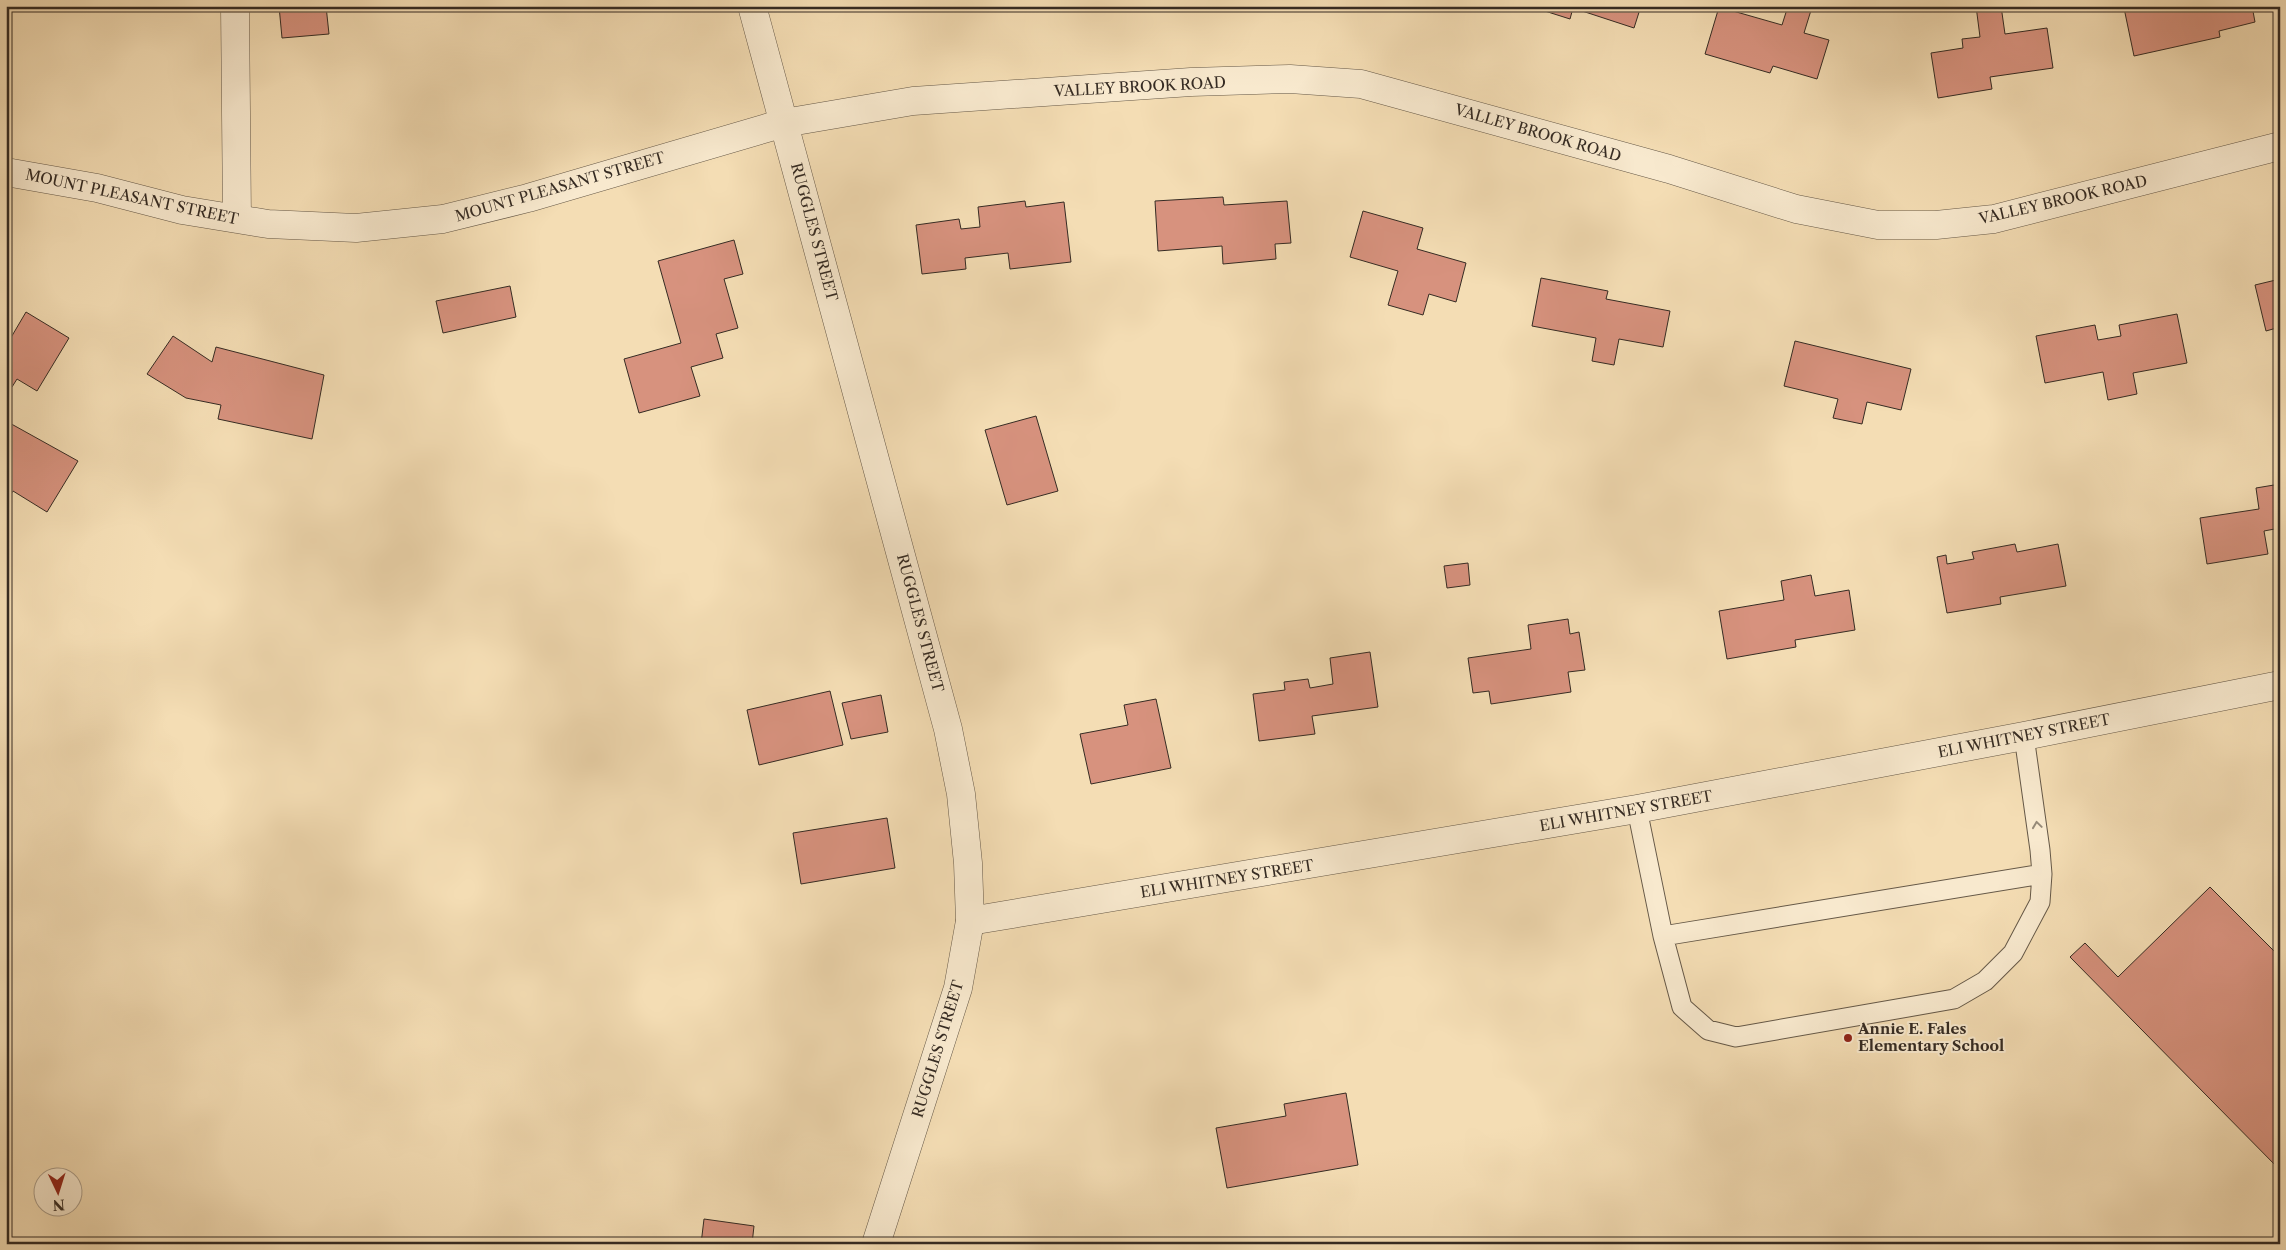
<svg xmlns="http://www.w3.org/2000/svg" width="2286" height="1250" font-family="'Libre Caslon Text',serif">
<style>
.building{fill:#d7927e;stroke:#352b23}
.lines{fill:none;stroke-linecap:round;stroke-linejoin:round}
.service-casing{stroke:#655847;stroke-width:21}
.minor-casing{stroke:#655847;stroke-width:29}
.tertiary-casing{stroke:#655847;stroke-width:29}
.service{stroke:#f8e9ce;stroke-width:19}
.minor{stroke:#f8e9ce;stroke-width:28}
.tertiary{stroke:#f8e9ce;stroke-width:28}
.oneway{stroke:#968a78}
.poi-dot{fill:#8f2418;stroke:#f8e9ce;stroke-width:2}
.labels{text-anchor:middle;stroke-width:4;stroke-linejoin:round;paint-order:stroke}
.street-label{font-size:15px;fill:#352b23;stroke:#f8e9ce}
.poi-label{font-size:15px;font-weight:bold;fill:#352b23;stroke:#f8e9ce;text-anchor:start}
</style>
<rect width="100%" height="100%" fill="#f4ddb4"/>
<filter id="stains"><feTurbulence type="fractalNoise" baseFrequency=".004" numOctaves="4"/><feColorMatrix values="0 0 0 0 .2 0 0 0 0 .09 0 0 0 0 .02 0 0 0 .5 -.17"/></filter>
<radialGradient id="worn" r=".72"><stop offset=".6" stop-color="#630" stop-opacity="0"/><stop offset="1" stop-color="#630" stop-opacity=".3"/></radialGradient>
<path class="building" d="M279 6H326L329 34 282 38Z
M1529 6H1641L1634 28 1573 8 1570 19Z
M1788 6 1812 7 1804 33 1829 40 1817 79 1773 66 1770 73 1705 54 1719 7 1782 25Z
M1976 6H2001L2005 34 2047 28 2053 68 1990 77 1992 89 1938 98 1931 53 1963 48 1962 39 1980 37Z
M2131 6H2252L2255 22 2219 31 2220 37 2134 56 2124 8Z
M1223 197 1224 205 1287 201 1291 243 1275 244 1276 259 1223 264 1222 246 1158 251 1155 201Z
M1025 201 1026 207 1064 202 1071 262 1010 269 1008 253 965 258 966 269 922 274 916 225 959 219 961 229 980 227 978 207Z
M1363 211 1423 228 1417 249 1466 263 1456 302 1429 294 1423 315 1388 305 1398 271 1350 257Z
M734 240 743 274 724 279 738 328 716 334 723 358 691 367 700 396 639 413 624 359 681 343 658 261Z
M1541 278 1608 291 1606 299 1670 311 1663 347 1619 339 1614 365 1592 361 1596 338 1532 326Z
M2280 279V327L2266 331 2255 285Z
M510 286 516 317 443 333 436 301Z
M26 312 69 338 37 391 17 379 12 387 6 384V346Z
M2177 314 2187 363 2133 373 2137 394 2108 400 2103 372 2045 383 2036 336 2095 325 2098 340 2121 336 2119 325Z
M173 336 212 362 216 347 324 375 312 439 218 419 221 405 186 398 147 374Z
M1795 341 1911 369 1901 410 1867 402 1862 424 1833 418 1838 399 1784 386Z
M1036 416 1058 491 1007 505 985 430Z
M6 421 78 461 47 512 13 491 6 503Z
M2280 484V528L2264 531 2268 554 2207 564 2200 518 2259 509 2256 488Z
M2015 544 2017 552 2058 544 2066 586 2000 597 2001 604 1947 613 1937 557 1946 555 1947 564 1974 559 1972 552Z
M1468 563 1470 585 1447 588 1444 566Z
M1811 575 1815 596 1849 590 1855 630 1795 640 1796 647 1727 659 1719 611 1784 600 1781 581Z
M1568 619 1570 634 1579 632 1585 670 1568 672 1571 692 1491 704 1489 691 1473 693 1468 658 1531 649 1528 625Z
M1370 652 1378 707 1312 716 1315 734 1259 741 1253 694 1285 690 1284 682 1308 679 1310 688 1333 684 1330 658Z
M830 691 843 745 759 765 747 710Z
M881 695 888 732 851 739 842 703Z
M1156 699 1171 768 1091 784 1080 734 1128 725 1124 705Z
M887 818 895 868 801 884 793 833Z
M2210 887 2277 954 2280 951V1170L2070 957 2085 943 2118 977Z
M1346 1093 1358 1165 1227 1188 1216 1128 1286 1116 1284 1104Z
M704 1219 754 1226 752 1244H701Z"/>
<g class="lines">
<defs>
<path id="service" d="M1637 809 1663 936 1682 1007 1708 1030 1736 1037 1954 999 1985 981 2013 953 2040 902 2042 874 2040 850 2024 736
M1663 936 2042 874"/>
<path id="minor" d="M235 6 237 219
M6 172 97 188 182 210 237 219 268 224 356 228 443 219 528 198 784 123 913 101 1191 82 1290 79 1361 84 1669 169 1796 209 1878 225H1936L1994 219 2280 146
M970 921 1637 809 2024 736 2280 685"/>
<path id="tertiary" d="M752 6 948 729 961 794 968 863 970 921 958 988 876 1244"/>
</defs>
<use href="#service" class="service-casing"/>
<use href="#minor" class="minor-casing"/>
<use href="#tertiary" class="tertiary-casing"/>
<use href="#service" class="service"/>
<use href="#minor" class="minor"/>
<use href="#tertiary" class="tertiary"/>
</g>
<defs><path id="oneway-chevron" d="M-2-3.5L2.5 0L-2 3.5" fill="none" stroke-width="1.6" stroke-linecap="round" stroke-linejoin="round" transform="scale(1.25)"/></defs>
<use class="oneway" href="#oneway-chevron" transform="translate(2037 825) rotate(-98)"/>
<circle class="poi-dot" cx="1848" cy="1038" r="5"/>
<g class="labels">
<g class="street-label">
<text transform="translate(1140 87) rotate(-3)" y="5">VALLEY BROOK ROAD</text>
<text transform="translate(1538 133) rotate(16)" y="5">VALLEY BROOK ROAD</text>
<text transform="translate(560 187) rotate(-16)" y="5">MOUNT PLEASANT STREET</text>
<text transform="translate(132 197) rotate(12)" y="5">MOUNT PLEASANT STREET</text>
<text transform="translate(2063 200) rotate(-13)" y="5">VALLEY BROOK ROAD</text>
<text transform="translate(814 232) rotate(75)" y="5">RUGGLES STREET</text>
<text transform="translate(920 623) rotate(75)" y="5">RUGGLES STREET</text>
<text transform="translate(2024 736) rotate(-11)" y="5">ELI WHITNEY STREET</text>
<text transform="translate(1626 811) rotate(-10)" y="5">ELI WHITNEY STREET</text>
<text transform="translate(1227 879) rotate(-9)" y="5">ELI WHITNEY STREET</text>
<text transform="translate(938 1049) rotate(-73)" y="5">RUGGLES STREET</text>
</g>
<g class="poi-label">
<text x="1858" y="1034">Annie E. Fales<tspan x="1858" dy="17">Elementary School</tspan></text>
</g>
</g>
<rect width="2286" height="1250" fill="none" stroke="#f4ddb4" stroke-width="25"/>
<rect x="8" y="8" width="2271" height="1235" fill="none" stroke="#352b23" stroke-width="2.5"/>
<rect x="12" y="12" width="2261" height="1225" fill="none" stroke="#352b23"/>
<g transform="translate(58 1192) rotate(176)"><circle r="24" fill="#f8e9ce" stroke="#aa9d8a"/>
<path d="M0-4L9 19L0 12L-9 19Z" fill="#8f2418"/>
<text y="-8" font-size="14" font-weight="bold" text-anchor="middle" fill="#352b23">N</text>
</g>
<rect width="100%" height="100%" filter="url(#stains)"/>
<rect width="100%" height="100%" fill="url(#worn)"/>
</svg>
